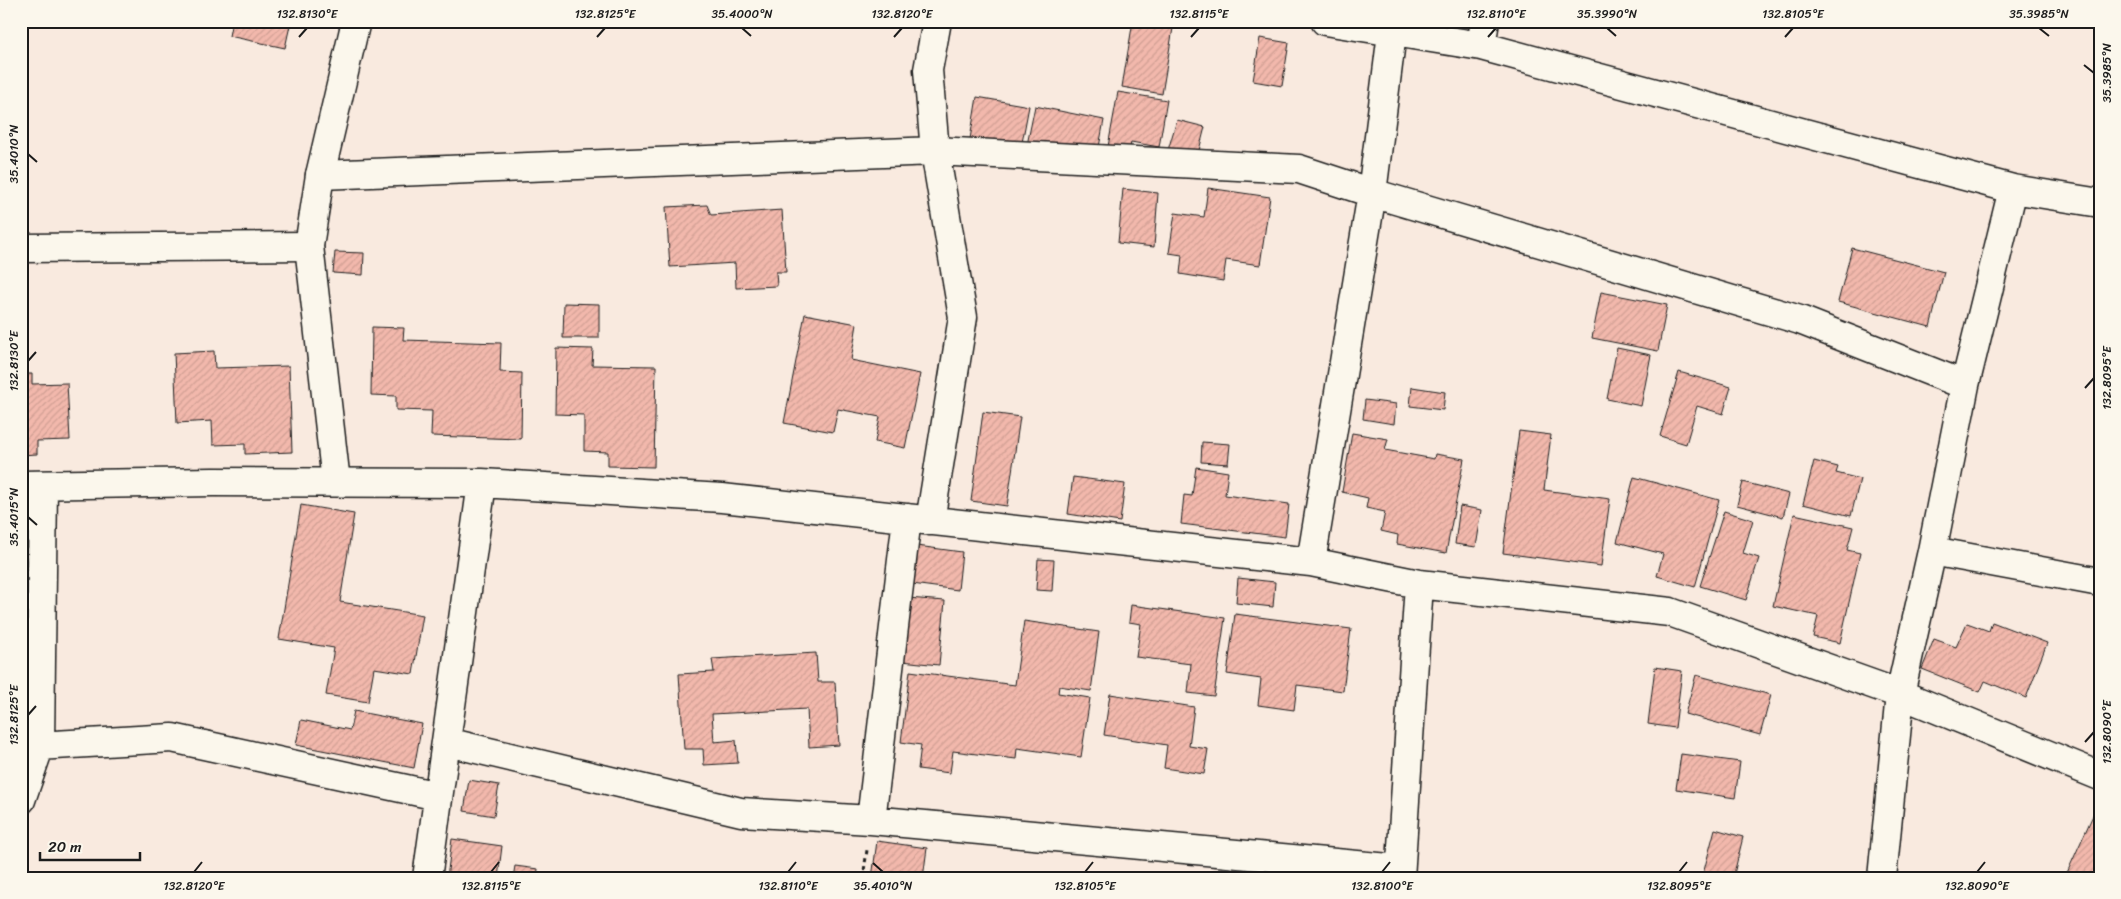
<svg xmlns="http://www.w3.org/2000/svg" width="2121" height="899" font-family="Sriracha,sans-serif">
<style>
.building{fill:url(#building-hatch);stroke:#1c1c1c}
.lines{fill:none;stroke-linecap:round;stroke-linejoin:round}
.minor-casing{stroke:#1c1c1c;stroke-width:31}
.tertiary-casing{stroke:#1c1c1c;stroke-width:31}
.path{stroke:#1c1c1c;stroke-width:3;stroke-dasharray:4 4;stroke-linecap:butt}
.minor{stroke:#fbf7ec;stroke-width:28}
.tertiary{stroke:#fbf7ec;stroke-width:28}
.ticks{fill:none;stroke:#1c1c1c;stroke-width:2}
.neatline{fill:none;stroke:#1c1c1c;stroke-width:2}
.ticks-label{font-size:12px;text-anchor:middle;fill:#1c1c1c}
</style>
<defs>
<pattern id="building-hatch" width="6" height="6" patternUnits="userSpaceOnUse" patternTransform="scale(1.25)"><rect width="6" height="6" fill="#f2b8ac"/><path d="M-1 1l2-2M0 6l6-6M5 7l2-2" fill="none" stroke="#cf9e93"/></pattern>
</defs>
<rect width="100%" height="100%" fill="#f9eadf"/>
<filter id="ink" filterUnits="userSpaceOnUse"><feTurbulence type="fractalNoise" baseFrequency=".02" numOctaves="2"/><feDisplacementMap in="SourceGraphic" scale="10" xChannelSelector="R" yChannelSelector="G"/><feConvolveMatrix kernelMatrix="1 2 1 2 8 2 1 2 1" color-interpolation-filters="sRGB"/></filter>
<g filter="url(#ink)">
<path class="building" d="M232 21H291L285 48 229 36Z
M1133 21 1173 28 1162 94 1122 87Z
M1260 38 1289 43 1282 86 1253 81Z
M1118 92 1167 100 1159 147 1131 142 1129 155 1107 152Z
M977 97 1029 106 1021 148 970 139Z
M1035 106 1104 120 1097 158 1027 145Z
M1177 120 1205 127 1197 158 1168 150Z
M1208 188 1270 197 1260 265 1226 260 1223 281 1180 274 1182 255 1169 253 1175 213 1204 217Z
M1123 189 1158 193 1154 247 1118 243Z
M707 205 711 215 782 210 786 272H776L777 286 736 288 735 263 670 267 666 207Z
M1852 248 1944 272 1930 327 1838 302Z
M335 252 364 253 363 275 333 273Z
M1601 292 1667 305 1658 351 1592 338Z
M564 303 599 304V338H563Z
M805 314 857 324 851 360 920 374 905 448 875 442 880 417 838 409 833 432 784 423Z
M372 327 404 328 403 340 501 343 500 372 522 373 521 439 431 436 432 411 396 410V396L371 395Z
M556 348 593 349 592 365 656 366 654 467 608 466V452L584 451V415L555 414Z
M1617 348 1651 355 1641 406 1607 399Z
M214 351 215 368 289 366 292 452 245 454V444L213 445 212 421 177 423 174 353Z
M1679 372 1731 387 1723 414 1697 406 1686 444 1660 436Z
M21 374H32V384L67 383 70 440 37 441V454L21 455Z
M1412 387 1445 392 1443 410 1410 406Z
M1365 400 1396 404 1394 424 1363 419Z
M983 412 1020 417 1007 506 971 501Z
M1519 431 1551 435 1544 490 1610 499 1601 566 1503 553Z
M1352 433 1388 439 1385 450 1434 459 1435 454 1464 459 1446 553 1397 544 1398 535 1381 531 1385 512 1366 508 1368 498 1342 492Z
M1202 442 1230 444 1228 464 1201 462Z
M1814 461 1838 467 1836 473 1860 479 1851 516 1803 504Z
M1196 467 1228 472 1225 495 1289 504 1285 537 1181 524 1184 495 1192 496Z
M1073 477 1125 484 1120 522 1068 514Z
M1634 477 1719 500 1695 587 1657 576 1663 554 1617 542Z
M1743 482 1789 494 1783 517 1737 505Z
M301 505 354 514 340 602 423 615 413 674 374 668 368 702 326 695 334 648 279 639Z
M1460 506 1482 510 1476 547 1455 544Z
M1724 511 1753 520 1743 553 1759 558 1746 600 1700 586Z
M1794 514 1853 527 1847 550 1860 553 1840 643 1813 637 1818 616 1773 606Z
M917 546 962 552 958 590 912 584Z
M1038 559 1054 560 1052 591 1036 590Z
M1238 578 1275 582 1273 607 1236 603Z
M908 598 945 601 939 665 902 661Z
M1131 605 1225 618 1214 696 1188 693 1191 664 1136 657 1141 624 1129 622Z
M1235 614 1351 629 1343 691 1297 685 1294 710 1258 705 1261 679 1227 674Z
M1024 621 1099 632 1091 691 1059 686 1058 693 1090 698 1081 757 1017 748 1016 759 953 751 950 773 918 769 921 745 901 742 910 671 1015 685Z
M1992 622 2047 643 2026 698 1985 681 1980 692 1922 669 1934 639 1956 647 1967 623 1989 631Z
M816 653 818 682H835L839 745 809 747 807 709 712 714 714 742 736 740 738 763 704 765 703 749H684L679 674 714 672 712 659Z
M1655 667 1682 671 1675 728 1648 724Z
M1696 675 1771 695 1760 735 1685 714Z
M1110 694 1194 707 1189 746 1208 749 1204 774 1164 768 1167 745 1104 735Z
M354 711 422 724 414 768 296 745 301 720 350 730Z
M1681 754 1740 762 1735 798 1676 789Z
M469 780 499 785 494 816 464 811Z
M2099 802 2100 877 2073 878 2066 875Z
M1715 829 1743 837 1733 878H1702Z
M452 839 502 846 498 878H447Z
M877 841 927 848 923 878H872Z
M515 866 538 869 537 878H513Z"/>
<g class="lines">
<defs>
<path id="minor" d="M1325 21 1481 46 2013 189 2100 203
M1481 46 1485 21
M320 175 935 151 1299 169 1372 193 1800 320 1965 385
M21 248 309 246
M21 485 213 482 482 483 722 498 1311 562 1419 584 1670 612 1900 694 2100 776
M930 521 963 317 935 151 928 70 937 21
M1932 551 2100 582
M1311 562 1372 193 1392 33
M447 742 741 812 871 820 1400 869
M21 747 172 738 438 796
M21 800 40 745 43 485
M871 820 907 518
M427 878 482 483
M1400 878 1419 584
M1882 878 1900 694 1932 551 1965 385 2013 189"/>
<path id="tertiary" d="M336 482 309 246 320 175 356 21"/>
</defs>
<use href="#minor" class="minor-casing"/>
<use href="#tertiary" class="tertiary-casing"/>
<path class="path" d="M863 878 867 850"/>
<use href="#minor" class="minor"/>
<use href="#tertiary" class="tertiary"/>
</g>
</g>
<path class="ticks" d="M742 28 751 36M1607 28 1616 36M2039 28 2049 36M299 37 307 28M597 37 605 28M894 37 902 28M1191 37 1199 28M1488 37 1496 28M1785 37 1793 28M2084 65 2094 73M28 154 37 162M28 361 36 352M2085 388 2094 378M28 517 37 525M28 715 36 706M2085 742 2094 732M873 863 883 872M194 872 202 862M491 872 499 862M788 872 796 862M1085 872 1093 862M1382 872 1390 862M1679 872 1687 862M1977 872 1985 862"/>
<rect width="2121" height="899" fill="none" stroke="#fbf7ec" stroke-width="55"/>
<path d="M40 852v8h100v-8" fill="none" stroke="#1c1c1c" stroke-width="2.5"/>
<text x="48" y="852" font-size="15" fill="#1c1c1c" stroke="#fbf7ec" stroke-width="4" paint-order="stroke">20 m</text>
<rect x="28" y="28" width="2066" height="844" class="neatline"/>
<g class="ticks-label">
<text x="307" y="18">132.8130°E</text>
<text x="605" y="18">132.8125°E</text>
<text x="742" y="18">35.4000°N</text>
<text x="902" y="18">132.8120°E</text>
<text x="1199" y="18">132.8115°E</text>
<text x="1496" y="18">132.8110°E</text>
<text x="1607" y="18">35.3990°N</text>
<text x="1793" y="18">132.8105°E</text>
<text x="2039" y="18">35.3985°N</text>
<text transform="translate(2107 73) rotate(-90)" y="4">35.3985°N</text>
<text transform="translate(14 154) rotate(-90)" y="4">35.4010°N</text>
<text transform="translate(14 361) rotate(-90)" y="4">132.8130°E</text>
<text transform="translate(2107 378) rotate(-90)" y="4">132.8095°E</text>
<text transform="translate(14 517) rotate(-90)" y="4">35.4015°N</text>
<text transform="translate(14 715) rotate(-90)" y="4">132.8125°E</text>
<text transform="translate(2107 732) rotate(-90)" y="4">132.8090°E</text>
<text x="194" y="890">132.8120°E</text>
<text x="491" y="890">132.8115°E</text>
<text x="788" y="890">132.8110°E</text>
<text x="883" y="890">35.4010°N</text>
<text x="1085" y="890">132.8105°E</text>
<text x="1382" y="890">132.8100°E</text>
<text x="1679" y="890">132.8095°E</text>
<text x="1977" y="890">132.8090°E</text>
</g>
</svg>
